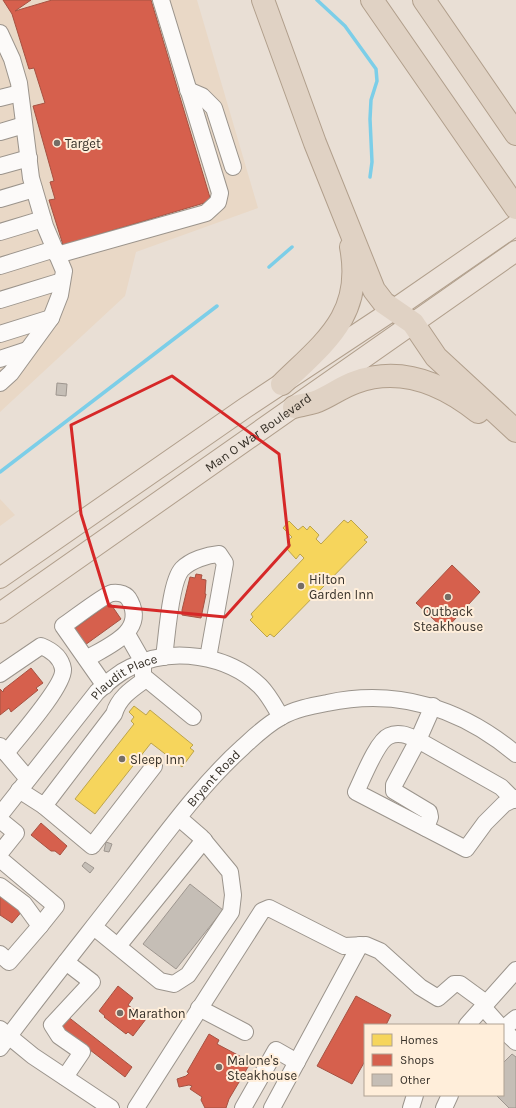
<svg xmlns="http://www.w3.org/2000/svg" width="516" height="1108" font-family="Karla,sans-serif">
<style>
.built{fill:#e9d8c6}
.homes{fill:#f6d55c;stroke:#bca44c}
.shops{fill:#d6604d;stroke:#a65242}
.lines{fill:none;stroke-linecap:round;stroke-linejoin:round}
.stream{stroke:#7ccee8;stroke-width:3.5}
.building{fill:#c5beb6;stroke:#9e968f}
.minor-casing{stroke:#9b948c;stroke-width:18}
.major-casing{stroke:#b19f8c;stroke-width:22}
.highway-casing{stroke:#b19f8c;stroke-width:24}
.minor{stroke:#fcfaf9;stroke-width:16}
.major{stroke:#ece2d9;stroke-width:20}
.highway{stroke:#e0d2c4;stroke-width:22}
.marked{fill:none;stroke:#d62828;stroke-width:3;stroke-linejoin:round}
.poi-dot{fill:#756d65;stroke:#ffeeda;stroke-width:1.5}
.labels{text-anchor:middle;stroke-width:4;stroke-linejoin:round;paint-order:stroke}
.poi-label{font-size:13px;fill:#363028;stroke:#ffeeda;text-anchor:start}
.street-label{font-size:13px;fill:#363028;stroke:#ffeeda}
</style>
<rect width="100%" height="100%" fill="#e9dfd5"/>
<path class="built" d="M0 0H197L258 208 136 252 125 296 0 412Z
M0 499 15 515 0 526Z"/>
<path class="homes" d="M344 520 348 523 351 520 368 537 364 540 367 542 274 637 270 634 267 637 250 620 253 617 251 614 304 558 300 554 296 559 287 549 291 545 287 542 292 537 283 528 289 521 298 530 303 526 307 530 310 526 319 535 316 539 321 544Z
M134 706 146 715 150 710 193 745 190 748 194 751 182 767 151 743 95 814 75 799 134 724 131 721 134 717 129 712Z"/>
<path class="shops" d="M3 0H31L15 11 52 0H151L211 201 63 245 49 200 55 199 50 182 54 181 33 106 45 103 34 68 29 69 12 14Z
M452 565 480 592 445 630 416 603Z
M196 574 202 575 201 579 206 580 205 594H206L201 618 182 615V610L190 577 195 578Z
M110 603 121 619 85 645 74 629Z
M31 668 43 683 36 688 38 690 11 712 9 708 0 715V689L3 692 4 689Z
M41 823 67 846 60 855 55 851H51L31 835Z
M0 891 23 910 12 923 0 915Z
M118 986 133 998 128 1005 146 1019 133 1036 128 1032 126 1034 104 1017 105 1016 99 1011Z
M356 996 391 1015 386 1025H365V1061L352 1084 317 1066Z
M67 1016 132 1067 125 1077 59 1026Z
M209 1034 219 1040 217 1044 251 1062 229 1099 226 1108H205L201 1100 202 1097 190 1089 192 1086 189 1085 179 1087 177 1079 186 1076 189 1073 187 1072Z"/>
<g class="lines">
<path class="stream" d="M317 0 345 26 376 69 377 81 371 100 370 119 372 162 370 177
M269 267 292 247
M0 472 217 306"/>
</g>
<path class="building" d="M57 383 67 384 66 396 56 395Z
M106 842 112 844 109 852 104 851Z
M85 862 94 868 90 873 82 866Z
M190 884 223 910 176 969 143 944Z
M512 1054 516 1057V1108H509L496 1095H503V1063Z"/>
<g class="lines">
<defs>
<g id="minor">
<path d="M0 33 12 59 19 83 31 178 45 226 64 271 60 295 51 318 11 373 0 383"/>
<path d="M188 90 202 96 214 108 233 167"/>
<path d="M0 98 20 93"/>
<path d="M0 132 24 125"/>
<path d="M0 166 29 158"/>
<path d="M0 199 34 189"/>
<path d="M0 232 43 219"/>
<path d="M57 255 206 213 218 202 220 193 161 0"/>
<path d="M0 266 55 249"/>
<path d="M0 300 62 281"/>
<path d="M0 334 51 318"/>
<path d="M0 359 27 350"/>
<path d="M127 634 143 662V676L193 717"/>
<path d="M164 657C167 637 170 582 182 569 191 560 207 555 219 554L225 563 208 658"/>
<path d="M86 659C108 646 146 632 130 601 127 594 119 592 112 593 104 595 72 620 63 626L105 686"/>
<path d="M0 674 41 646C51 650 61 657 63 669 65 685 17 739 6 753"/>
<path d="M433 706 418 740C409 736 399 731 389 736 377 741 362 780 356 792L466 849 485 823 504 804 516 798"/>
<path d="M0 746 28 779"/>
<path d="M19 790 44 806 114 714C119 697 132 689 146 679"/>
<path d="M44 806 92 846 154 766"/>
<path id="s1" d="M0 815 97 692C108 682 118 673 131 667 172 646 228 655 260 686 269 695 275 707 281 717"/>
<path d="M0 820 16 833 0 853"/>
<path d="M426 828 430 817 429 812 394 791V785L418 740 501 787 514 800"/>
<path d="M0 859 56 906 40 926"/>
<path d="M0 886 24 904 40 926 9 962 0 954"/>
<path d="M94 927 160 981 174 984 188 975 231 912 233 895 230 872 201 837 179 818"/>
<path d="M118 946 204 840"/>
<path d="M483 1007 499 1025"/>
<path d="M199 1008 245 1032"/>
<path d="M467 1025 516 970"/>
<path d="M0 1029 33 1056 111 1108"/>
<path d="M503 1029 516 1018"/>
<path d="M503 1030 516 1042"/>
<path id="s2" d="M0 1048C43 990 89 933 133 876 168 831 201 785 243 747 255 736 266 725 281 717 295 709 311 706 327 703 397 688 461 708 516 754"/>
<path d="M65 1077 82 1052 59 1036 52 1025 92 982 66 962"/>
<path d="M136 1108 262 911 269 908 344 946 366 945 380 951 420 987 438 998 454 984H460L486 1003"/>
<path d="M243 1108 276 1050 297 1062"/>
<path d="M272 1108 360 945"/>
<path d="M411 1108 415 1095"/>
<path d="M444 1108 450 1095"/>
</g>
<g id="major">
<path d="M0 578 245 408 393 310 516 225"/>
<path id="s3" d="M0 613 516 251"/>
</g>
<path id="highway" d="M263 0 315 143 374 290 384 303 413 323 436 357 516 431
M372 0 516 208
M424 0 516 134
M282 384C325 342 364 315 351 247
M294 407C301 405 308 404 315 402 329 397 341 387 356 382 401 366 443 384 478 412"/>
</defs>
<use href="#minor" class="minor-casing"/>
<use href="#major" class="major-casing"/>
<use href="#highway" class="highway-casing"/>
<use href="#minor" class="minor"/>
<use href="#major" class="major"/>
<use href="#highway" class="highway"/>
</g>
<path class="marked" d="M172 376 279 454 289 546 225 617 109 606 81 514 71 425Z"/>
<g class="poi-dot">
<circle cx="57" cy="143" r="4"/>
<circle cx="301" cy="586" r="4"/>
<circle cx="448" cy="597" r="4"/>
<circle cx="122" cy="759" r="4"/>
<circle cx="120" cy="1013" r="4"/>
<circle cx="219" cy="1067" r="4"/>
</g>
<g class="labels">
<g class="poi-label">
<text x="65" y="148">Target</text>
<text x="309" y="584">Hilton<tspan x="309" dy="15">Garden Inn</tspan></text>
<text x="448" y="616" text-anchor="middle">Outback<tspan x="448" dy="15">Steakhouse</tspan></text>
<text x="130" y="764">Sleep Inn</text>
<text x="128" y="1018">Marathon</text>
<text x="227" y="1065">Malone's<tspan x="227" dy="15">Steakhouse</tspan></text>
</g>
<g class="street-label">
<text dy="5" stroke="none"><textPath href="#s3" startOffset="315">Man O War Boulevard</textPath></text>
<text dy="5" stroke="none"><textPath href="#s1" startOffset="188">Plaudit Place</textPath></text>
<text dy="5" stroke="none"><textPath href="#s2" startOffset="344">Bryant Road</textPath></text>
</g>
</g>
<rect x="364" y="1024" width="140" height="72" fill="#ffeeda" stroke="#afa293"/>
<rect x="372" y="1034" width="20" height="12" fill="#f6d55c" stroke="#afa293"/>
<text x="400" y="1044" font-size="12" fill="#363028">Homes</text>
<rect x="372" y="1054" width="20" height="12" fill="#d6604d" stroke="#afa293"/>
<text x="400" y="1064" font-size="12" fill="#363028">Shops</text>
<rect x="372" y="1074" width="20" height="12" fill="#c5beb6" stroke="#afa293"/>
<text x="400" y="1084" font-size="12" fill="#363028">Other</text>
</svg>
